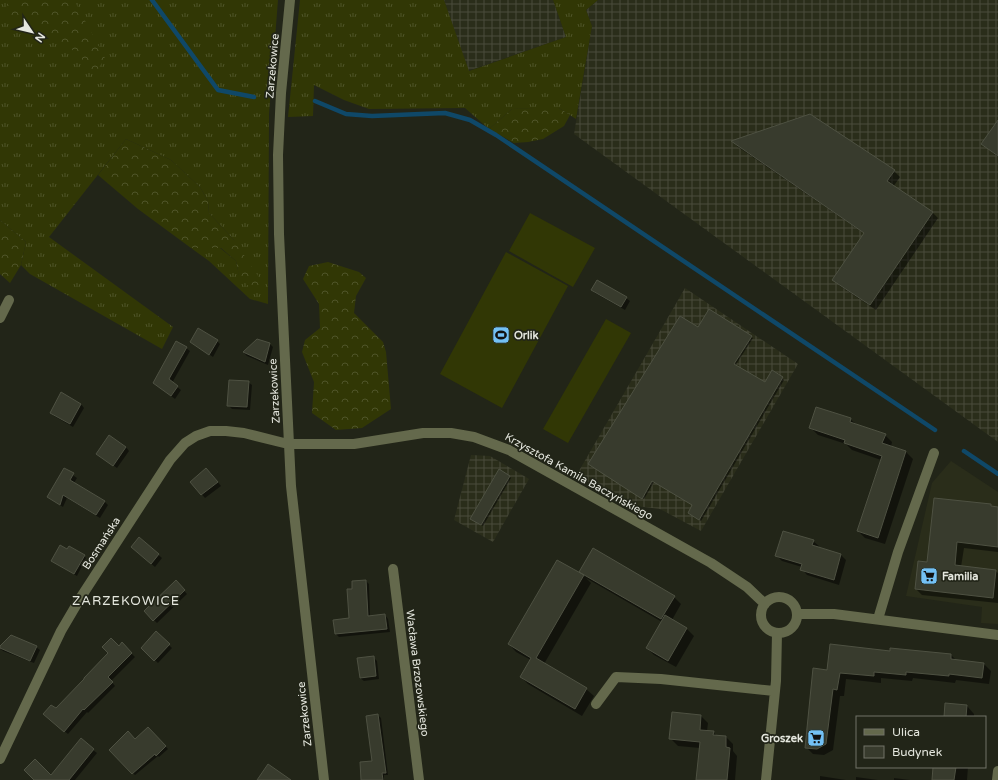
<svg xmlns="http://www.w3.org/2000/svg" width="998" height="780" font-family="'Varela Round',sans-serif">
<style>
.built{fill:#2a2d1a}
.industrial{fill:url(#industrial-grid)}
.grass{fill:url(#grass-tufts)}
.forest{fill:url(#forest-crowns)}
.garden{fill:#313705}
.shadow{fill:#0007}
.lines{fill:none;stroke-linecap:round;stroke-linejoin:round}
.stream{stroke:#0f4868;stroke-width:4.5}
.building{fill:#383b2d;stroke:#4e5142}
.minor{stroke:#64694c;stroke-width:10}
.labels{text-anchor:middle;stroke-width:3.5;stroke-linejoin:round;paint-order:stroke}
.street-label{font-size:11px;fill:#e5e7de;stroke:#222518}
.poi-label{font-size:11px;font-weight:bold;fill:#e5e7de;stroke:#222518;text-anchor:start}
.quarter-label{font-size:13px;letter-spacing:1px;fill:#e5e7de;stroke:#222518}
</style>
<defs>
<pattern id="industrial-grid" width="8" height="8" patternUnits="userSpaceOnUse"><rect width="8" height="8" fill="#2a2d1a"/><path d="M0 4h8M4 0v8" fill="none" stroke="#494b3b"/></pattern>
<pattern id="grass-tufts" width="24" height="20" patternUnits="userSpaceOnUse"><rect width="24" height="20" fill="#313705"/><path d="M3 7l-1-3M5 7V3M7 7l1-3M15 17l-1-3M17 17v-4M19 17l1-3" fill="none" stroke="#4f5429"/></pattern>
<pattern id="forest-crowns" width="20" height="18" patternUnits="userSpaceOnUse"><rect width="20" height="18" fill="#313705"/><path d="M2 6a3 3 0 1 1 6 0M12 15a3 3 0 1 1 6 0" fill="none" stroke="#4f5429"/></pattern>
</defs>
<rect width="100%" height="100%" fill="#222518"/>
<path class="built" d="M951 461 998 492V624L981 623 982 607 906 596 932 483Z"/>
<path class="industrial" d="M444 0H553L566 37 468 71Z
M598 0H998V442L574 134 592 26 586 10Z
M685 288 798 364 701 531 660 509 636 506 576 476Z
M471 455 490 456 529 479 493 542 454 520Z"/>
<path class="grass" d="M0 0H278L269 114 268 304 250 299 209 261 191 248H220L236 261 239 275 234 240 209 213 208 201 200 187 171 160 126 139 49 237 173 327 162 349 30 274 21 265 26 242 0 220Z
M300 0H444L469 71 566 37 553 0H598L586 10 592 26 576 119 559 108 512 109 489 129 465 108 369 109 344 100 314 85 313 116 288 117Z"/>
<path class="forest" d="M9 0H74L105 58 98 69H89L79 55 50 33 2 17Z
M535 108H559L570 115 564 126 543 139 528 142 514 143 489 129 512 109Z
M126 139 171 160 200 187 208 201 209 213 234 240 260 279 259 289 247 285 239 275 236 261 221 248H191L138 209 98 175Z
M0 220 26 242 21 265 10 283 0 274Z
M328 262 359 272 366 278 356 296 354 313 383 342 386 352 391 409 362 428 336 430 312 413 314 382 302 352 305 340 320 328 319 304 303 279 309 266Z"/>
<path class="garden" d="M530 213 595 248 573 287 509 251Z
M506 252 568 286 502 408 440 374Z
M606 319 631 333 568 443 543 429Z"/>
<path class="shadow" d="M998 121V157L982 144Z
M733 141 894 171 900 177 893 187 932 212 938 218 876 310 840 286 834 280 865 234 738 147Z
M592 290 626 298 630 301 625 310 595 293Z
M698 329 751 337 753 338 735 366 765 384 782 378 784 380 701 521 690 514 693 505 654 482 644 499 589 464Z
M258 340 270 344 273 347 268 365 247 356 244 353Z
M217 341 220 344 213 357 191 342Z
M186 348 190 351 172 383 181 390 175 399 154 383Z
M248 382 252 385 250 410 232 409 228 405Z
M62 394 81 404 84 408 73 427 54 416 51 413Z
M850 419 857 425 885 435 892 442 891 447 906 452 913 459 885 544 865 538 858 531 881 460 852 450 846 444 818 435 811 428Z
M126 447 129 451 117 468 97 454Z
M64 469 77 478 74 483 105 502 108 505 100 518 67 498 63 507 48 497Z
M210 472 221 486 205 498 191 482Z
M509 476 511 478 483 526 473 520Z
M990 505 993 507 998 508V552L964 548 961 567 995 571 998 573V603L922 595 916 589 928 563Z
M140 539 162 558 155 567 136 551Z
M813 541 819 546 818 548 841 555 846 560 839 585 807 575 802 569V567L782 561 777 556Z
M84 556 86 558 77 576 52 561Z
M558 561 585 577 580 571 674 597 681 604 672 620 687 629 694 636 676 667 654 655 647 648 662 622 586 578 591 583 544 664 586 689 594 696 582 716 528 684 521 677 531 660 516 652 509 644Z
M366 581 369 584 370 617 385 615 388 619 390 632 339 637 336 634 350 619 353 590Z
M176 582 187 594 157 623 145 611Z
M156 633 172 648 158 663 142 648Z
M122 644 135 657 111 681 115 686 88 713 87 712 68 734 48 718 109 653Z
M36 647 40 650 34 663 3 651 0 648Z
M891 652 951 655 956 660 984 664 991 671 989 684 956 680 955 683 913 678 912 681 881 678V683L846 679 844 696H840L833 750 824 755 813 754 806 747 828 671Z
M373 657 377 661 379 679 364 681 360 678Z
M946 704 967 706 974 714V717H945Z
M378 715 381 718 388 775H384V780H362L373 761Z
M701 716 708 723 707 731 713 732 717 736 726 737 733 744V751L737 756 735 780H697L700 748 678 746 670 738Z
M148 728 168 749 159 757 158 756 135 775 110 750 135 740Z
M93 750 97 753 75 780H35V760L52 775Z
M934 767H968L967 780H933Z
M820 776 846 780H820Z
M856 777 878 780H856Z
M894 778 910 780H894Z"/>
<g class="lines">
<path class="stream" d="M152 0 218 90 254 97
M315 101 346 114 372 116 445 113 470 120 496 135 935 430
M964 451 998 474"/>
</g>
<path class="building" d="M810 114 895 170 887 181 933 212 870 305 832 280 864 233 731 141Z
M998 120V156L981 144Z
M597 280 627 297 621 307 591 290Z
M709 309 752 336 734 364 765 382 772 370 783 377 699 520 688 513 692 505 652 481 642 499 588 464 680 316 698 327Z
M198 328 218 340 209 355 190 342Z
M257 339 270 343 265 362 243 352Z
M176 341 187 347 169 379 178 386 171 396 153 383Z
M229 380 249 381 247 407 227 406Z
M61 392 81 404 70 424 50 413Z
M816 407 851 418 850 422 886 434 882 443 906 451 878 538 857 531 882 456 844 443 845 440 809 428Z
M109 435 126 447 113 466 96 454Z
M64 468 74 473 70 480 105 501 96 515 63 495 60 505 47 497Z
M206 468 218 482 201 495 190 482Z
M499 469 510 476 481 525 470 519Z
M934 498 991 504V506L998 507V547L957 542 955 565 996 570 993 598 915 589 918 561 927 562Z
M783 531 814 540 812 545 841 554 834 580 800 570 802 564 775 556Z
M139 537 159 554 151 564 131 547Z
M60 545 67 549 69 546 85 555 74 574 51 561Z
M593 548 675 596 661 619 579 572Z
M557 560 584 575 536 658 587 688 575 709 520 677 531 658 508 644Z
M176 580 185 590 153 621 144 611Z
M366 580 368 616 385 614 387 629 335 634 333 620 349 618 347 589H352V581Z
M665 615 687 628 668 661 646 648Z
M156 631 170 644 154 661 141 648Z
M11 635 37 646 30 661 0 648V646Z
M111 638 119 646 122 642 132 653 108 677 113 682 84 710 83 709 64 732 43 714 51 705 56 708 84 679V678L108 653 102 647Z
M830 644 890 651V648L951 654V659L984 663 982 678 949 674V676L906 672V675L874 672V676L840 673 837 690 833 689 826 744 817 749 805 748 813 668 827 670Z
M374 656 376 676 360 678 357 658Z
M945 703 967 705 966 717H944Z
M672 712 701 715 700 730 714 731 713 735 726 736V747L730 748 727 780H696L700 742 669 739Z
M378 714 386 773H382L383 780H361L360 762 372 761 366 716Z
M148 727 166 746 156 756 155 754 132 774 109 750 128 731 135 739Z
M81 738 94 749 69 780H34L24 770 35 759 51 775Z
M268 764 291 780H257Z
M933 767H956L954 780H932Z"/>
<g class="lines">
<path class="minor" d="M290 0 281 93 278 155 279 234 291 486 324 780
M0 318 9 300
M393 569 419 780
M761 615a18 18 0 1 1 36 0a18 18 0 1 1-36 0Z
M798 614H834L998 635
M878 619 898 552 934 453
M596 704 616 677 661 679 774 691
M0 759 61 631 81 597 170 460 185 443 196 436 210 431H226L244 433 288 444H354L423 433H451L474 437 509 450 711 563 747 587 765 604
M766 780 776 681 777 633
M997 780 998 771"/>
</g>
<defs>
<symbol id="stadium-square" viewBox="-11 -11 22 22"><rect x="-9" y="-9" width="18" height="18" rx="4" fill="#73c1f5" stroke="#222518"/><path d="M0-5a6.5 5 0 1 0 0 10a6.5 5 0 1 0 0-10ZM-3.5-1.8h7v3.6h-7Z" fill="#111"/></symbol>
<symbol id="supermarket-square" viewBox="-11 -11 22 22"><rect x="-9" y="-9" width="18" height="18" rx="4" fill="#73c1f5" stroke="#222518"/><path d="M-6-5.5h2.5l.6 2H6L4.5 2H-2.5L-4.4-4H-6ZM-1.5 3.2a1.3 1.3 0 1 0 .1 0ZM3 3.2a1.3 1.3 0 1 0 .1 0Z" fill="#111"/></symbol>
</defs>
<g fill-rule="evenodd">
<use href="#stadium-square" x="491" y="325" width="20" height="20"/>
<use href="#supermarket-square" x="919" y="566" width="20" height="20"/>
<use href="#supermarket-square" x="806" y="728" width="20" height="20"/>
</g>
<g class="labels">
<g class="street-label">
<text transform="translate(272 66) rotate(-85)" y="4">Zarzekowice</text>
<text transform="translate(274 391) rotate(-93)" y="4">Zarzekowice</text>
<text transform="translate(579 476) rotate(29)" y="4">Krzysztofa Kamila Baczyńskiego</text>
<text transform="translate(101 543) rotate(-57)" y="4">Bosmańska</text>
<text transform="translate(418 673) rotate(83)" y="4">Wacława Brzozowskiego</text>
<text transform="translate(304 714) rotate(-96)" y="4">Zarzekowice</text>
</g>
<g class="poi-label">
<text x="514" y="339">Orlik</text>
<text x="942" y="580">Familia</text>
<text x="803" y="742" text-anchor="end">Groszek</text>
</g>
<g class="quarter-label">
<text x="126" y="605">ZARZEKOWICE</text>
</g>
</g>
<rect x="856" y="716" width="130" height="52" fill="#222518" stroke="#707367"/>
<rect x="864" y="729" width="20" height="6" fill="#64694c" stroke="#707367"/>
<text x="892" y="736" font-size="12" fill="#e5e7de">Ulica</text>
<rect x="864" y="746" width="20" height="12" fill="#383b2d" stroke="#707367"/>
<text x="892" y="756" font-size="12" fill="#e5e7de">Budynek</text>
<g transform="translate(32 32) rotate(125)" stroke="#222518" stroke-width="3" paint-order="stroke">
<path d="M0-3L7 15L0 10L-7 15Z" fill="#e5e7de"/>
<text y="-6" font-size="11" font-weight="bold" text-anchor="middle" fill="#e5e7de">N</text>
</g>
</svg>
